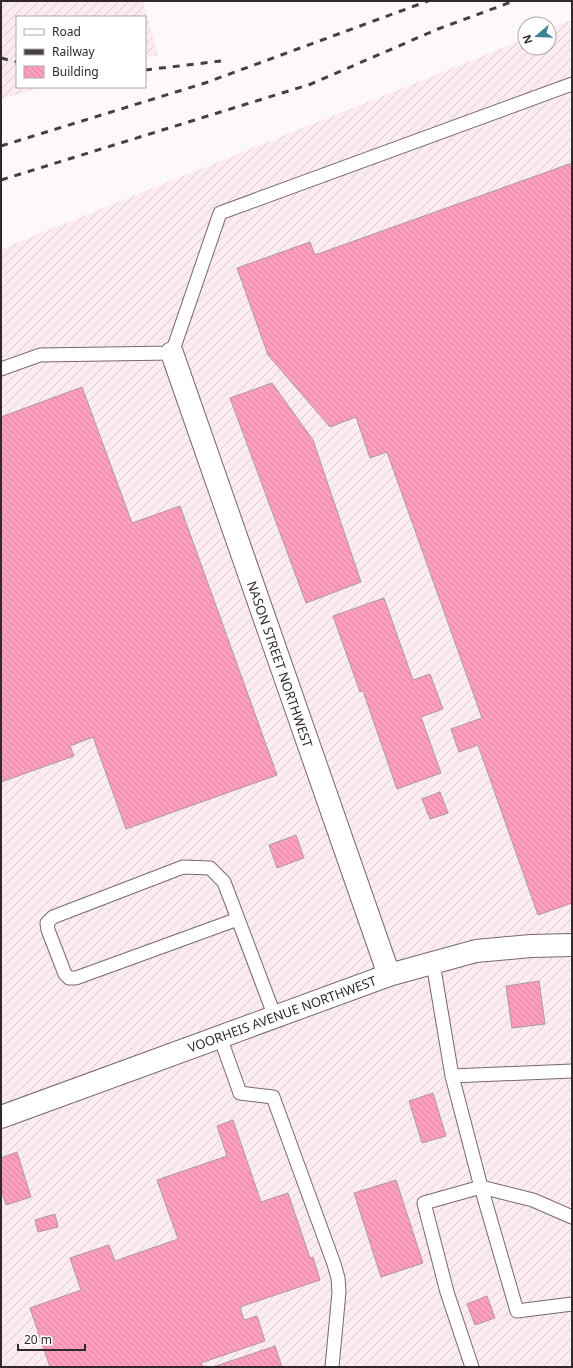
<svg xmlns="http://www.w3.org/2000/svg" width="573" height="1368" font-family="'Noto Sans',sans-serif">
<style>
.industrial{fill:url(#industrial-furrows)}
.building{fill:url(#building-back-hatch);stroke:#ad9a9f}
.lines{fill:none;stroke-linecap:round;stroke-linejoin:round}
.lane-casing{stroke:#79686d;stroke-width:15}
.street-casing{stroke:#79686d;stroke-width:24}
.lane{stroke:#fff;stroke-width:13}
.street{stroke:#fff;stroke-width:22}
.rail{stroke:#464042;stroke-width:3;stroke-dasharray:7 7;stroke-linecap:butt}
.labels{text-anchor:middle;stroke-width:3;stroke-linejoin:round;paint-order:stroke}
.street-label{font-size:13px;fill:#30292b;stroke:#fff}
</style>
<defs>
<pattern id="industrial-furrows" width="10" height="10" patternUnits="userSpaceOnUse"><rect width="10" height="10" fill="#fcebf0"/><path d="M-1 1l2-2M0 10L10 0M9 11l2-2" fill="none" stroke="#d8cace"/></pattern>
<pattern id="building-back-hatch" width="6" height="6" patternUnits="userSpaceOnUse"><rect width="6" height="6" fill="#fd9ebd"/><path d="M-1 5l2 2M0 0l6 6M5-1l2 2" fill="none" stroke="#d988a3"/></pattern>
</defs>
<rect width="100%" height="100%" fill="#fdf9fa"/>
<path class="industrial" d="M1 1H143L158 55 145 59V17H17V87H43L1 99Z
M572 20V1367H1V249L525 39V48H549V29Z"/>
<path class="building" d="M572 163V903L538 915 478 745 459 752 451 729 482 718 387 452 370 458 356 417 330 427 268 355 237 268 310 242 315 255Z
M272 383 313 440 361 582 306 603 230 398Z
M82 387 132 523 180 506 277 775 126 829 93 737 70 746 74 756 1 782V417Z
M384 598 413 680 430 674 443 709 421 717 441 773 397 789 363 691 360 692 333 616Z
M440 792 448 813 430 819 422 799Z
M296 835 304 858 277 868 269 845Z
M539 981 545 1024 512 1028 506 986Z
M433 1093 446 1136 422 1143 409 1101Z
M233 1120 261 1202 288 1193 310 1258 313 1257 320 1280 240 1307 244 1320 257 1316 265 1341 201 1363 203 1367H50L30 1308 81 1290 70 1258 109 1245 115 1261 178 1239 157 1180 227 1156 217 1126Z
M17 1152 31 1197 6 1205 1 1189V1158Z
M396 1180 423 1263 381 1277 354 1193Z
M55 1214 58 1227 38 1232 35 1220Z
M487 1296 495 1318 475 1325 467 1304Z
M275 1346 282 1367H213Z"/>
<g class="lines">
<defs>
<path id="lane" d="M1 369 40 355 172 353 220 213 572 84
M238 919 76 978H69L65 974 48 930 47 923 53 917 183 867 210 868 224 882 275 1017
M433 963 452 1076
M220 1037 240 1093 273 1097 334 1264 338 1278 339 1292 332 1367
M572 1071 452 1076 481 1187 517 1311 572 1304
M472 1367 447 1292 424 1203 481 1187 533 1200 572 1217"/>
<path id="street" d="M172 353 389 975
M1 1117 389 975 476 951 531 946 572 945"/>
</defs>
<use href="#lane" class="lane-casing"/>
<use href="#street" class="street-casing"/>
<use href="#lane" class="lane"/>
<use href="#street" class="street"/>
<path class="rail" d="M1 58 17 62
M145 70 221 61
M1 146 205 83 428 1
M1 180 311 84 438 29 514 1"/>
</g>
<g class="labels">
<g class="street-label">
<text transform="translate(280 664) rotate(71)" y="5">NASON STREET NORTHWEST</text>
<text transform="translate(282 1014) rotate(-20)" y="5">VOORHEIS AVENUE NORTHWEST</text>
</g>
</g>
<rect width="573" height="1368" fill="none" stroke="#30292b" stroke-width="4"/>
<rect x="16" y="16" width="130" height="72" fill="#ffffff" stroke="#aca9aa"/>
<rect x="24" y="29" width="20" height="6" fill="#ffffff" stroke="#aca9aa"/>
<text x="52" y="36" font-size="12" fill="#30292b">Road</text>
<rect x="24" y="49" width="20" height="6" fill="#464042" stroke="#aca9aa"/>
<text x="52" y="56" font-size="12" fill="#30292b">Railway</text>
<rect x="24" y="66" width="20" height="12" fill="url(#building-back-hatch)" stroke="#aca9aa"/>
<text x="52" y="76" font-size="12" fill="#30292b">Building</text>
<g transform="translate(537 36) rotate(251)"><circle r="19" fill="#ffffff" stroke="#aca9aa"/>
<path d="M0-3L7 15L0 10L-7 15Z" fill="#3d838e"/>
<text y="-6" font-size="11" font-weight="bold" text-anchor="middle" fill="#30292b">N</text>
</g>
<path d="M18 1344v6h67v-6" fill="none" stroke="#30292b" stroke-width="2"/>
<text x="24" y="1344" font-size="12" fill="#30292b" stroke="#ffffff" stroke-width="3" paint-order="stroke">20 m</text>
</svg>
